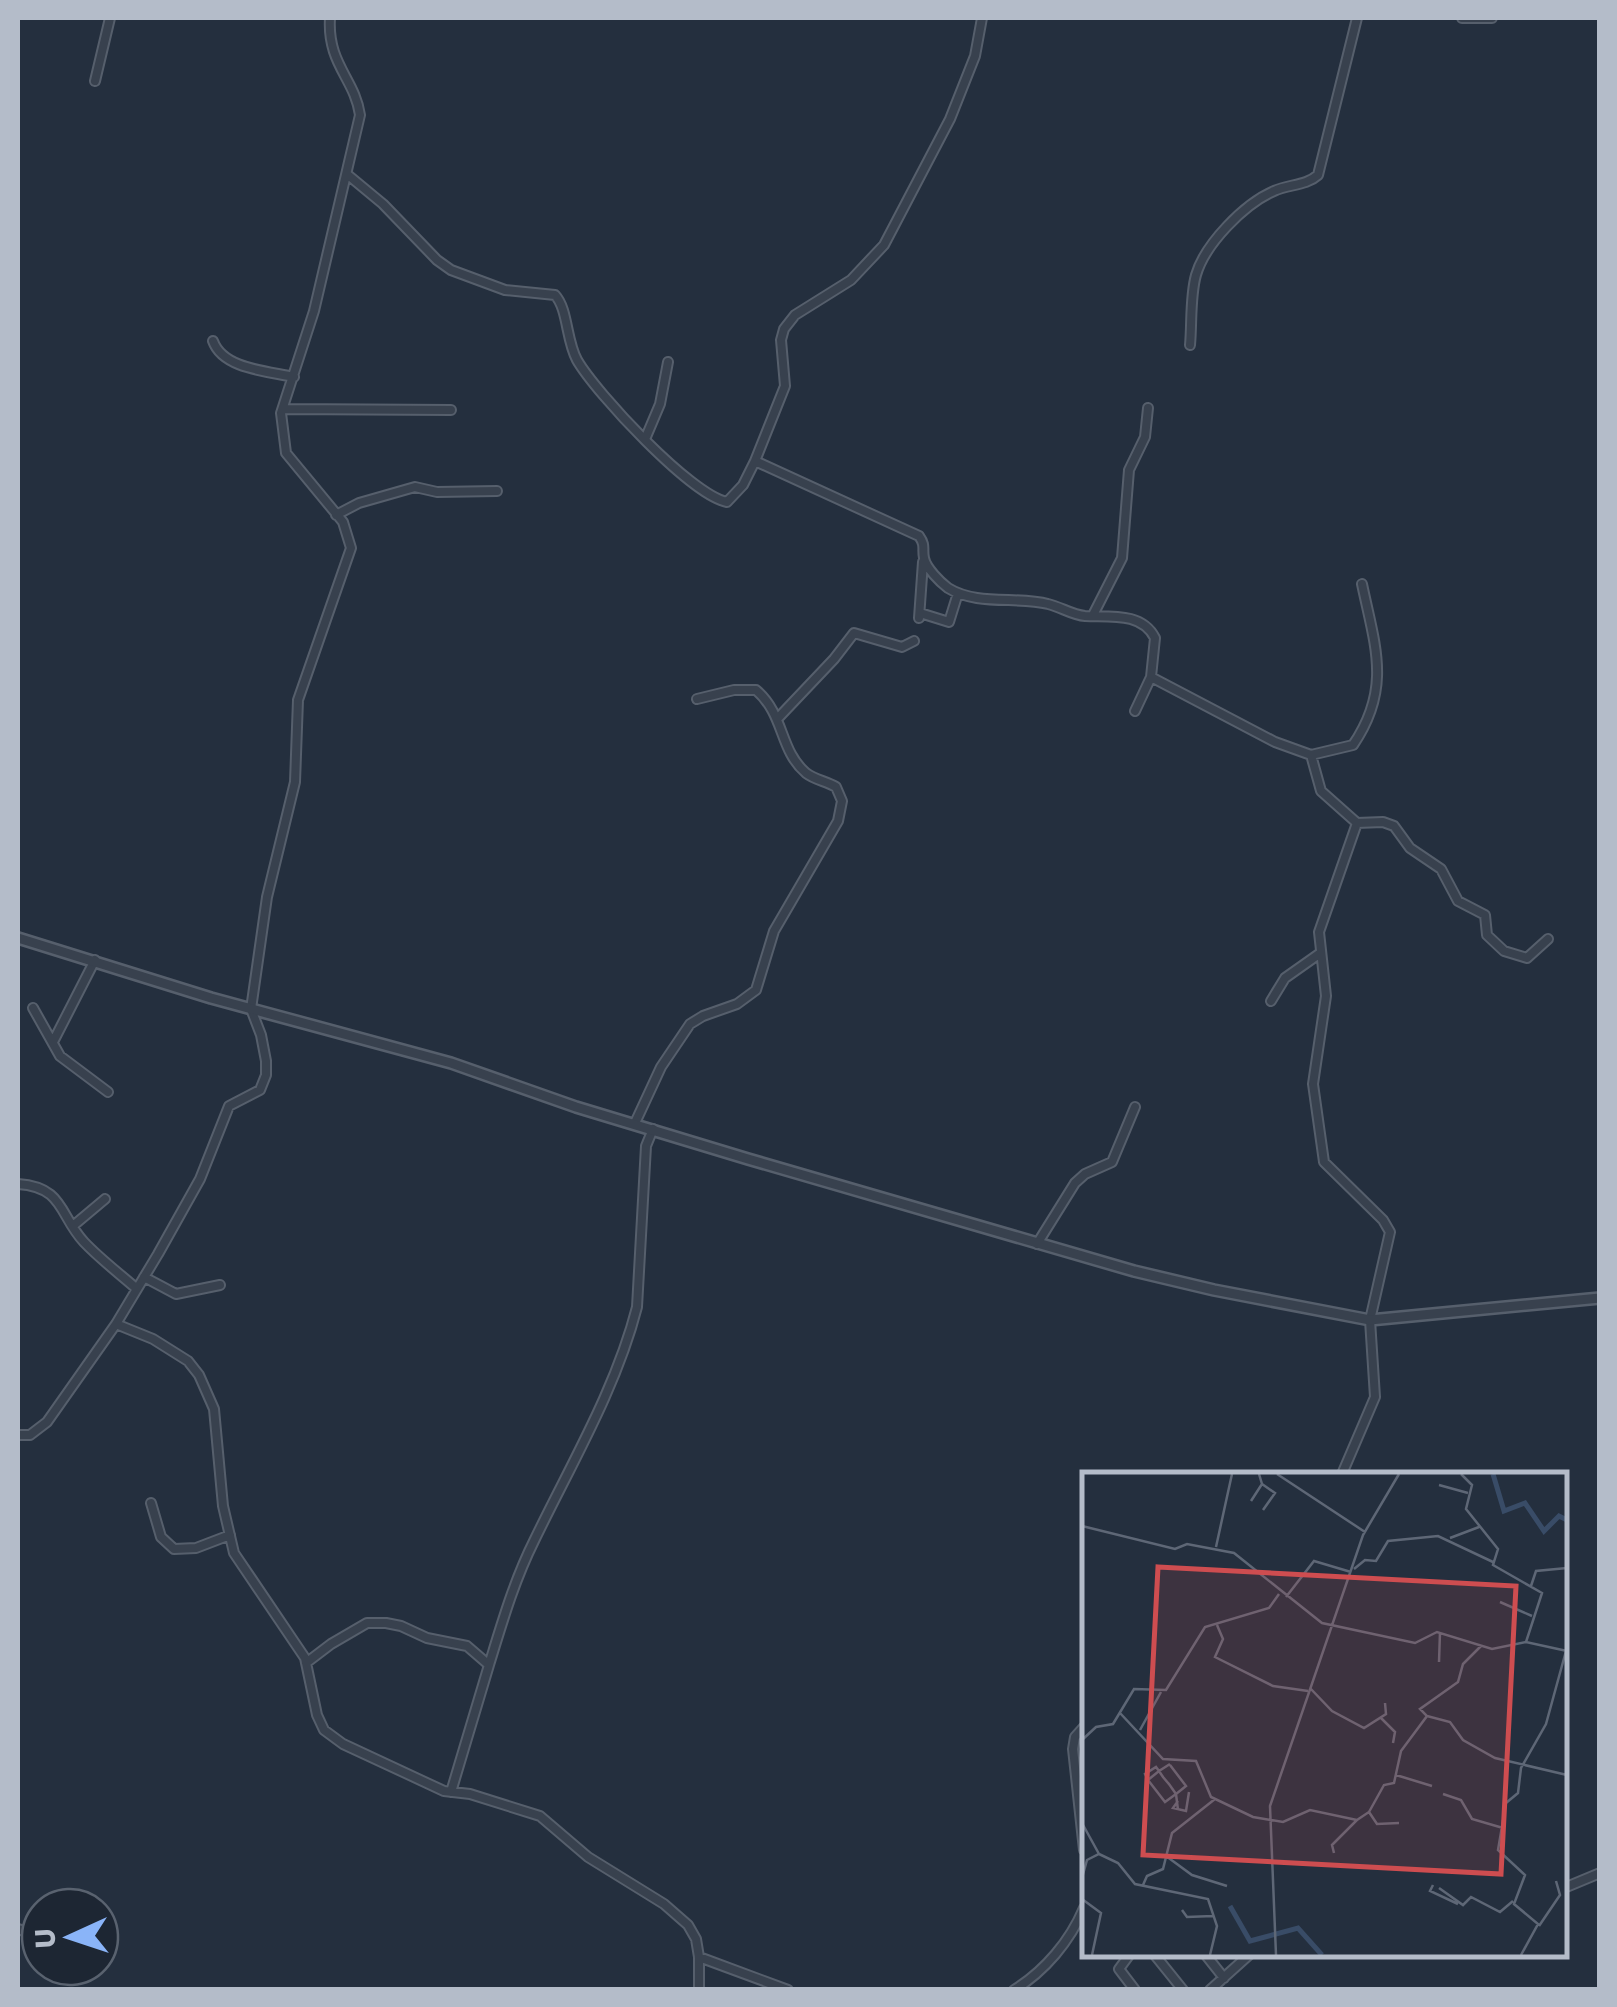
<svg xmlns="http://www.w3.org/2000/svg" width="1617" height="2007" font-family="Poppins,sans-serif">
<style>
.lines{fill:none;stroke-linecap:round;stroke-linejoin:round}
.minor-casing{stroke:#565f6c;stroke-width:12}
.tertiary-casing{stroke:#565f6c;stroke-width:14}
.minor{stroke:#38414e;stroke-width:8}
.tertiary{stroke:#38414e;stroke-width:9}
.inset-river{fill:none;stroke:#394c67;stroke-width:5}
.inset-road{fill:none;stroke:#5e6776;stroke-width:2.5}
.view{fill:#ce4d50;fill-opacity:0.15;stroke:#ce4d50;stroke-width:5}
.inset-edge{fill:none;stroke:#b4bcc9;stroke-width:5}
</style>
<rect width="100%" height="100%" fill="#242f3e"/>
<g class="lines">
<defs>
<path id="minor" d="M1462 18H1492
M95 81 110 18
M348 175 383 204 437 260 451 270 505 290 555 295C568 309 566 340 577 360 596 393 691 495 727 502L743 485 755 461 919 536C926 546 922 548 924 558 926 568 940 582 948 588 977 606 1017 596 1048 604 1061 607 1072 615 1085 616 1110 617 1142 612 1155 638L1151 677 1275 742 1311 755 1321 791 1357 823
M213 341C223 369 267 371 294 377
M1190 345C1192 324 1190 296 1196 275 1205 244 1244 204 1274 191 1289 184 1306 186 1318 175L1357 18
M283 409 451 410
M646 437 660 404 668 362
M755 461 785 386 781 340 784 329 795 315 851 280 884 245 950 119 975 56 982 18
M336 515 359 503 415 487 437 492 497 491
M920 613 949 622 958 593
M1093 615 1122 558 1129 470 1145 437 1148 408
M919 618 923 562
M1135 711 1151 677
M779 717 834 659 854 633 902 647 914 641
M1311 755 1353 745C1392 688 1375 646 1362 584
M1271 1001 1285 978 1319 954
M33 1008 60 1056 108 1092
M53 1042 95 960
M635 1123 661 1067 690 1024 703 1016 737 1004 756 990 774 931 838 821 842 801 836 787C826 781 815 780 806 773 779 750 785 715 756 690H734L697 699
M18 1184C64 1187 59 1215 84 1242 100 1259 120 1274 137 1289
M74 1225 105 1199
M1037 1244 1075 1183 1085 1174 1112 1162 1135 1107
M144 1277 176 1294 220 1285
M116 1324 153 1339 188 1361 199 1375 214 1409 223 1506 234 1553 305 1658 317 1715 324 1730 343 1744 444 1791 470 1794 540 1816 588 1857 664 1904 688 1925 696 1939 699 1957V1990
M18 1435H30L47 1422 116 1324 158 1254 200 1179 229 1106 260 1090 266 1075V1061L261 1035 251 1009 267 897 295 782 298 700 351 548 343 522 286 453 281 413 314 311 360 115C355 79 327 64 330 18
M1342 1474 1375 1397 1370 1320 1390 1232 1383 1220 1324 1162 1313 1084 1326 996 1319 932 1357 823 1383 822 1394 826 1410 848 1441 869 1458 901 1485 915 1487 935 1504 951 1527 958 1548 939
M151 1503 161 1537 174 1549 196 1548 230 1535
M306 1663 331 1644 367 1623H386L401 1626 427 1638 467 1646 489 1665C502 1623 514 1581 534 1541 570 1466 616 1389 637 1307L646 1146 653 1129
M1084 1727 1075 1737 1073 1749 1084 1850
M451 1792 489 1665
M1564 1888 1600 1873
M18 1929 30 1933
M1130 1954 1119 1969 1135 1990
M1154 1954 1183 1990
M1205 1954 1224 1978
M699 1957 788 1990
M1014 1990C1045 1971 1070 1941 1084 1908
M1210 1990 1250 1954"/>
<path id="tertiary" d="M18 938 211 998 451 1063 576 1107 748 1159 1134 1271 1214 1290 1370 1320 1600 1298"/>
</defs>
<use href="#minor" class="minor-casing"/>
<use href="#tertiary" class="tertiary-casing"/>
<use href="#minor" class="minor"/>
<use href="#tertiary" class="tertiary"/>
</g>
<g transform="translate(1082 1472)">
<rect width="485" height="485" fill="#242f3e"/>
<path class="inset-river" d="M411 2 422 39 443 31 462 59 477 44 485 48M148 434 168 469 216 456 240 483"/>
<path class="inset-road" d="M195 2 283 60M379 2 390 13 384 37 416 77 411 93 460 121 444 170M180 12 193 21 181 38M357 13 386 21M169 29 180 12 177 2M0 54 93 77 105 72 152 81 240 151 333 171 355 160 410 177 444 170 485 179M368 66 397 55M134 75 150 2M272 97 283 88 294 89 306 69 356 64 411 90M449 114 454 99 485 96M204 125 232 89 269 100M418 130 450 144M135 153 141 167 133 185 191 214 226 219M357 190 358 160M228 216 250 239 282 256 304 242 303 231M38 241 81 287 114 289 129 325 171 345 201 350 228 338 275 348 250 373 252 381M345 244 368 250 381 268 413 286 485 303M299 246 313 260 311 271M58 258 79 220M0 268 14 255 31 252 52 217 84 218 123 155 187 136 197 122M88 293 104 314 94 322 96 338M314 303 350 314M66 308 63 302 74 295 77 299 81 305 86 311 87 312 94 322 83 330 66 308 77 299 88 292M361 322 379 328 390 347 421 356M96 329 91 336 104 339 107 320M287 340 295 352 317 351M275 348 287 340 302 313 312 311 319 279 345 244 338 237 376 210 381 192 399 174M0 351 17 382M84 384 110 403 145 414M0 406 5 388 17 382 36 391 53 412 126 427 135 454 128 483M61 413 65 404 81 397 90 361 133 327M351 413 348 419 376 432M357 416 381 433 389 425 418 440 431 429M0 427 19 441 10 483M100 438 105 445 131 444M457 454 478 423 474 409M194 483 188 334 281 63 317 2M439 483 456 452 432 432 443 403 416 378 424 331 436 321 439 296 464 252 484 179"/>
<path class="view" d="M76 95 434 114 419 402 61 383Z"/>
<rect width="485" height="485" class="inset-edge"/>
</g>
<rect width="1617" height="2007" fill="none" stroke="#b4bcc9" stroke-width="40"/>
<g transform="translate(70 1937) rotate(267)"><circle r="48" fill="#1d2633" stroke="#59626f" stroke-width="2.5"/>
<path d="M0-8L18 38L0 25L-18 38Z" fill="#8ab4f8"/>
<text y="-15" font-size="28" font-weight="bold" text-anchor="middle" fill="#b4bcc9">U</text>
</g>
</svg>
